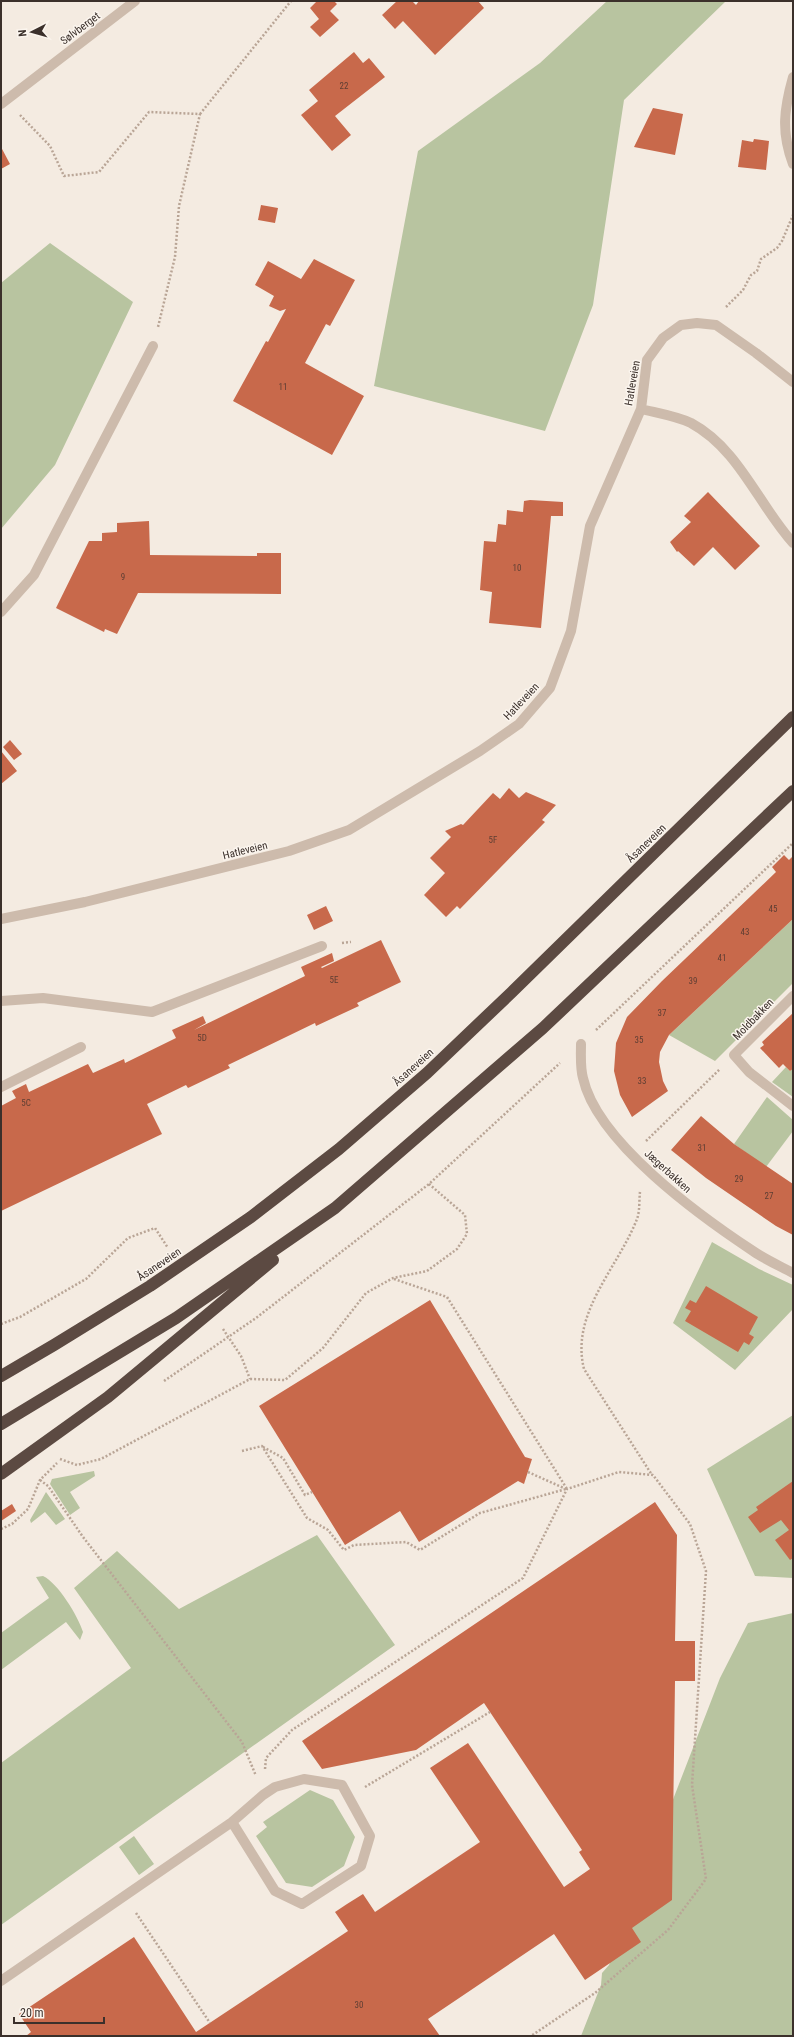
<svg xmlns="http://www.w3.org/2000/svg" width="794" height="2037" font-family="'Roboto Condensed',sans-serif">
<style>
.green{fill:#b8c4a0}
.building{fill:#c8694b}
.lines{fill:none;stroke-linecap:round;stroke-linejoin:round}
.path{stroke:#b9a596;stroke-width:2.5;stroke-dasharray:2 2;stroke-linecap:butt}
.minor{stroke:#cdbbac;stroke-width:10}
.highway{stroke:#5c4a42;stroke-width:12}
.labels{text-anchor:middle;stroke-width:3;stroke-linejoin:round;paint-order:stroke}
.number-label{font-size:9px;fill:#5e3e33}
.street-label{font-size:11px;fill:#3b302b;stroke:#fbf5ee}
</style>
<rect width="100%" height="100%" fill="#f4ebe1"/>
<path class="green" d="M607 1H726L624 100 593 305 545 431 374 386 418 151 540 63Z
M50 243 133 302 55 465 1 529V283Z
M793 919V983L715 1061 669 1035Z
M786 1067 790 1071 793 1069V1097L772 1082Z
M767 1097 793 1120V1131L766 1167 734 1144Z
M712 1242 759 1269 793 1285V1309L735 1370 673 1323Z
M793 1415V1578L755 1576 707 1469Z
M94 1471 95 1476 70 1492 80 1508 70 1515 50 1484 52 1479Z
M46 1492 65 1519 56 1525 45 1512 31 1523 30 1520Z
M317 1535 395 1645 1 1925V1763L131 1668 74 1588 117 1551 179 1609Z
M43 1576C58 1583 78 1616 83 1632L80 1640 66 1622 1 1670V1633L49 1598 36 1577Z
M793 1613V2036H581L601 1985 602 1973 609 1965 720 1678 748 1623Z
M310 1790 333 1800 355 1837 344 1866 312 1887 286 1883 256 1836 267 1827 263 1822Z
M134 1836 154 1864 139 1875 119 1847Z"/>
<path class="building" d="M317 1H334L337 4 330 11 339 20 320 37 310 27 319 19 310 8Z
M397 1H412L416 5 419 1H478L484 8 435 55 403 21 395 29 382 15Z
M354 52 363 63 369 58 385 77 335 116 351 135 332 151 301 115 318 101 309 90Z
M653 108 683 114 675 155 634 147Z
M754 139 769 141 766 170 738 167 742 140 753 142Z
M1 147 10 164 1 169Z
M261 205 278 208 275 223 258 220Z
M314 259 355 280 330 326 326 324 305 363 364 396 332 455 233 401 266 341 268 342 286 309 280 311 269 306 274 296 255 285 268 261 301 279Z
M708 492 760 546 735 570 713 547 694 566 678 551 677 552 670 542 691 522 684 516Z
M530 500 563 502V516H551L541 628 489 623 492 592 480 590 484 541 496 542 498 524 506 525 507 510 523 512 524 501Z
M149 521 150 555 257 556V553H281V594L138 593 117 634 105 629 104 632 56 608 89 541H102V533L117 532V523Z
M10 740 22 754 14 760 3 747Z
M1 751 17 771 1 784Z
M509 788 519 798 526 792 556 805 542 820 545 822 460 909 457 906 446 917 424 895 445 873 430 858 451 837 445 831 461 824 463 825 493 793 500 799Z
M784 855 789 860 793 856V919L669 1035 660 1052 659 1062 663 1081 668 1091 632 1117 620 1095 614 1071 616 1043 627 1017 662 981 776 872 772 867Z
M326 906 333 921 314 930 307 915Z
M381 940 401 982 357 1003 359 1006 316 1026 315 1023 228 1065 230 1068 188 1088 186 1085 147 1104 162 1134 1 1211V1106L16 1098 12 1091 26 1084 29 1092 88 1064 93 1073 124 1059 125 1063 176 1038 172 1030 203 1016 206 1023 194 1030 305 976 301 967 332 953 334 961 321 967 322 968Z
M793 1013V1069L790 1071 783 1064 779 1068 760 1048 764 1045 762 1042Z
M701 1116 734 1144 793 1184V1235L776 1226 706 1178 671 1150Z
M706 1286 758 1317 749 1334 754 1337 749 1345 744 1342 738 1352 685 1321 691 1311 685 1308 690 1300 696 1303Z
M430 1300 525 1457 532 1459 524 1484 518 1481 419 1542 400 1511 345 1545 259 1406Z
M793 1481V1558L790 1560 775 1540 789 1530 781 1520 760 1533 748 1517 758 1510 756 1507Z
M655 1502 677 1535 675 1641H695V1681H675L672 1900 632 1928 641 1942 585 1980 554 1934 428 2019 440 2036H26L31 2032 19 2014 134 1937 196 2032 348 1931 335 1912 347 1904 363 1894 375 1912 480 1842 430 1768 468 1743 564 1887 590 1869 579 1852 582 1850 484 1703 416 1750 322 1769 302 1741Z
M12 1504 16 1511 1 1521V1511Z"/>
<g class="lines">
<path class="path" d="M200 114 291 1
M20 115 50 146 64 176 99 172 149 112 200 114 179 206 175 257 158 327
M726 307 743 290 751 275 757 271 761 259 777 248 782 241 793 215
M342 943 351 942
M596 1030 793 843
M646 1141 720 1069
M640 1192C639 1200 640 1211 637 1219 618 1268 570 1313 584 1369L652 1475
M394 1279 447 1297 567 1489
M1 1324 20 1317 86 1279 128 1238 155 1228 168 1248
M223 1329 241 1356 250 1379
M164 1381 256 1318 429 1184 560 1063
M263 1447 283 1458 305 1495 312 1492
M242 1451 262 1446 307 1518 328 1530 344 1550 354 1545 406 1542 420 1550 480 1513 566 1489
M60 1459 77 1465 101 1459 250 1379 285 1380 323 1348 366 1293 393 1278 427 1271 457 1249 467 1234 465 1215 429 1184
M528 1472 566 1489
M40 1480 48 1486 83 1537 242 1742 256 1776
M1 1529 12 1524 28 1509 40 1480 57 1463
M265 1769 266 1758 292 1730 523 1578 567 1489 619 1472 653 1475 690 1524 706 1571 692 1785 706 1879 668 1930 595 1993 531 2036
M365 1787 490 1712
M136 1913 210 2023"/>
<path class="minor" d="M793 77C784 109 781 132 793 164
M1 104 135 1
M641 409C657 413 676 416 691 423 739 449 758 504 793 543
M1 612 34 575 153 346
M1 919 85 902 289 851 349 830 480 751 519 724 550 688 571 631 590 526 641 409 647 360 663 338 681 325 697 323 716 325 756 353 793 382
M793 996 734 1055 749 1072 793 1106
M1 1001 43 998 152 1012 322 946
M581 1044C581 1055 580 1067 583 1078 597 1142 700 1216 753 1251 766 1260 780 1266 793 1273
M1 1087 81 1047
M1 1981 232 1822 263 1795 275 1787 304 1779 342 1785 370 1836 361 1866 302 1904 275 1891 232 1822"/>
<path class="highway" d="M1 1376 54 1345 150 1286 251 1217 339 1149 427 1073 512 992 793 717
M1 1424 176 1318 335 1208 543 1028 793 791
M1 1474 108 1397 273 1260"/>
</g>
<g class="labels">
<g class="number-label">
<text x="344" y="89">22</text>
<text x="283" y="390">11</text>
<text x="517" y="571">10</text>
<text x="123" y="580">9</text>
<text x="493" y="843">5F</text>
<text x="773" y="912">45</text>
<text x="745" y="935">43</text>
<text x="722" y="961">41</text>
<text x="334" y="983">5E</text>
<text x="693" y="984">39</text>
<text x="662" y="1016">37</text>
<text x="202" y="1041">5D</text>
<text x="639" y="1043">35</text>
<text x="642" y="1084">33</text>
<text x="26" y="1106">5C</text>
<text x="702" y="1151">31</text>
<text x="739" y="1182">29</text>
<text x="769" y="1199">27</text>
<text x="359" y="2008">30</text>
</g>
<g class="street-label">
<text transform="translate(80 28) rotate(-37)" y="4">Sølvberget</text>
<text transform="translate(632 383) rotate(-80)" y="4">Hatleveien</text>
<text transform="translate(521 701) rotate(-47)" y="4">Hatleveien</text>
<text transform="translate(646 843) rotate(-44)" y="4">Åsaneveien</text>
<text transform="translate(245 850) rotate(-14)" y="4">Hatleveien</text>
<text transform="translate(753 1019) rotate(-46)" y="4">Moldbakken</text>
<text transform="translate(413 1067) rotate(-42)" y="4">Åsaneveien</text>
<text transform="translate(668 1171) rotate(42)" y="4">Jægerbakken</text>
<text transform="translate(159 1264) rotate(-34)" y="4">Åsaneveien</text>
</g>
</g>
<rect width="794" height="2037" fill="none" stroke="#3b302b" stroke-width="4"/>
<g transform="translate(32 32) rotate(264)" stroke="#fbf5ee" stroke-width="3" paint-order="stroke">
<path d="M0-3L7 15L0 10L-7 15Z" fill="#3b302b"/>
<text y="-6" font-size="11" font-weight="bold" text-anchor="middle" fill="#3b302b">N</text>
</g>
<path d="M14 2017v6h90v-6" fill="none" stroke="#3b302b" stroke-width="2"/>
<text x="20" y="2017" font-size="12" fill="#3b302b" stroke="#fbf5ee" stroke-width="3" paint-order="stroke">20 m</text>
</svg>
